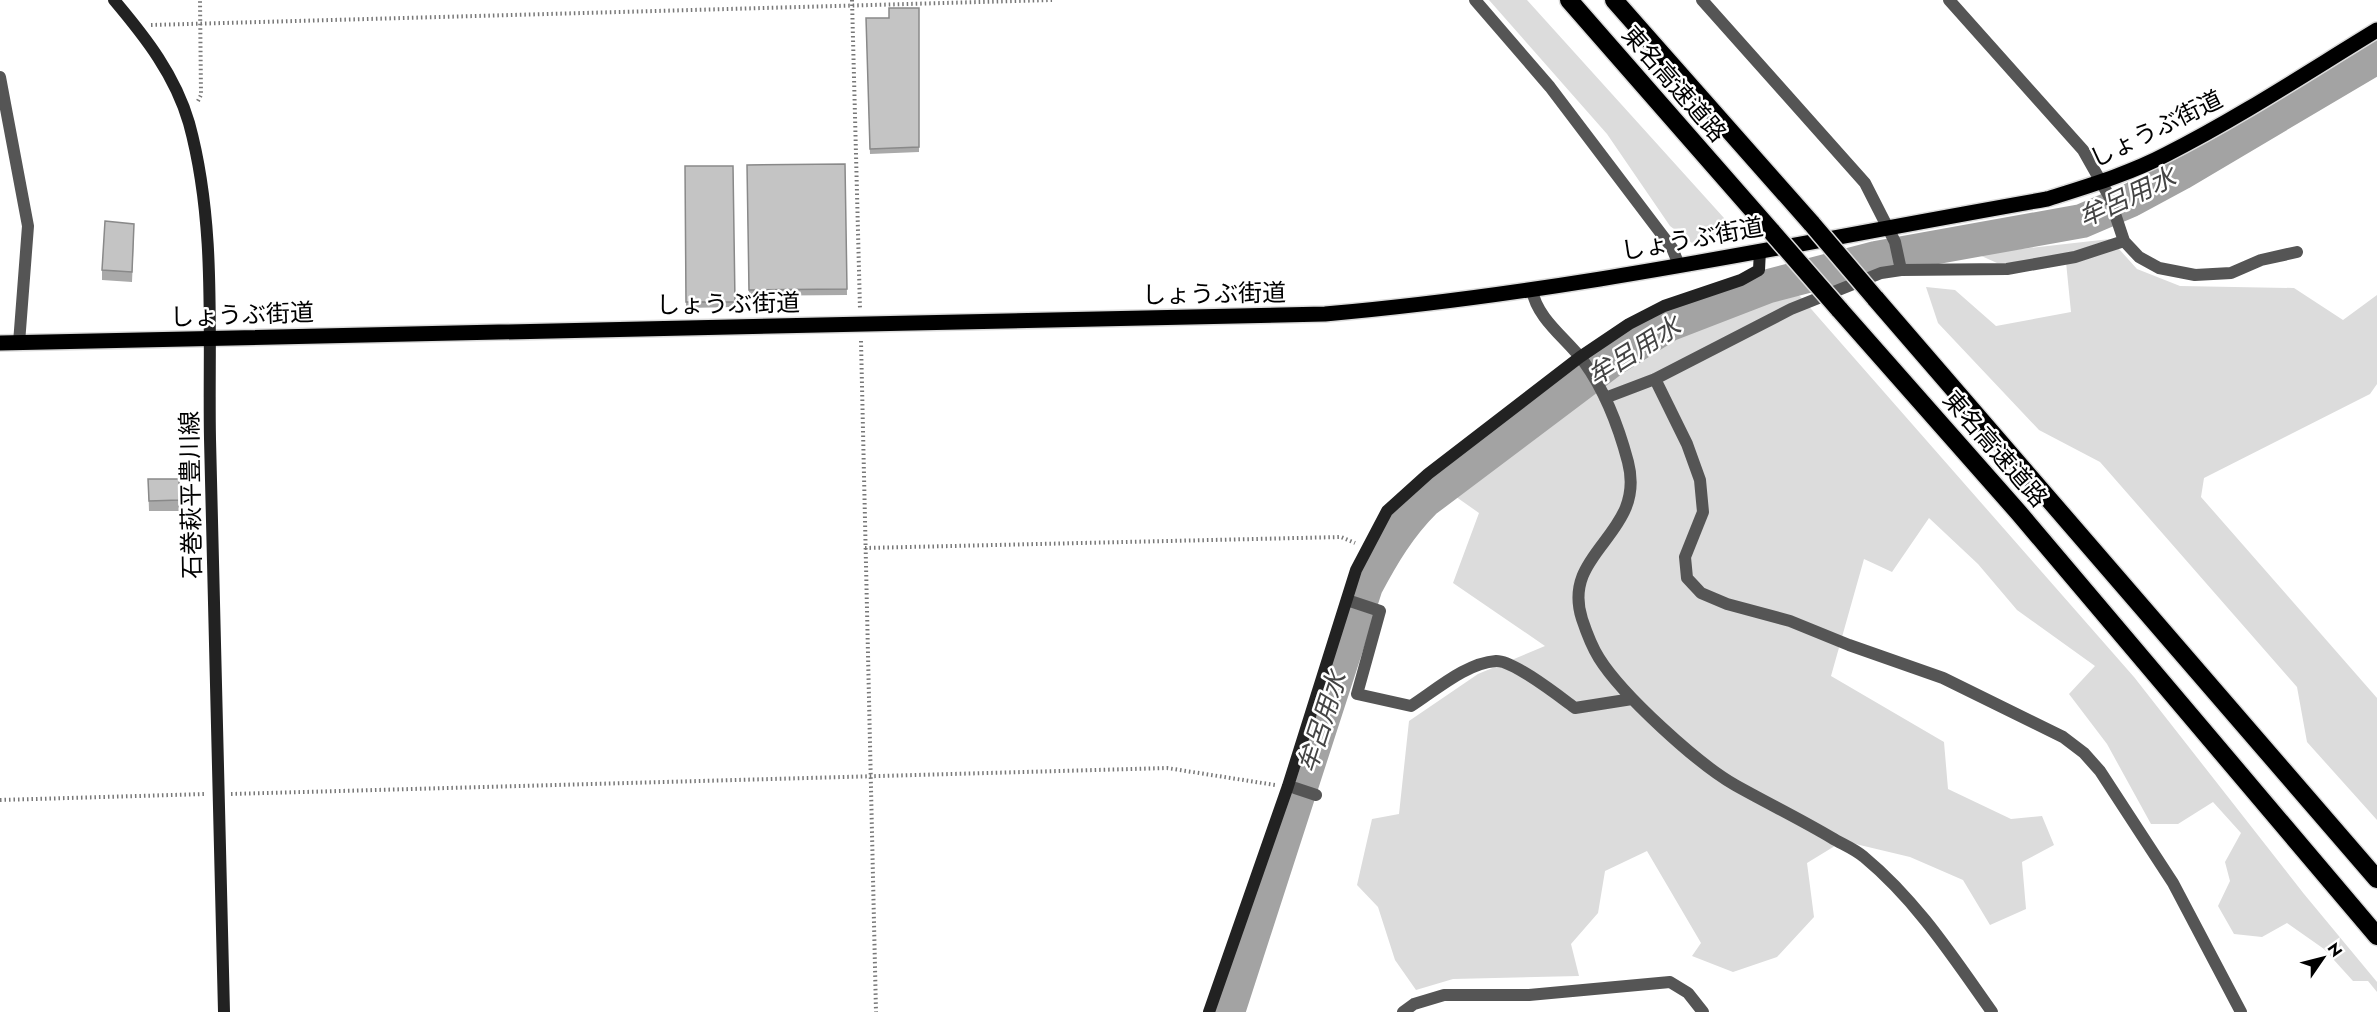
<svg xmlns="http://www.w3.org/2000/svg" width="2377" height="1012" font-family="Jost,'Noto Sans JP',sans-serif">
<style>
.green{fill:#dcdcdc}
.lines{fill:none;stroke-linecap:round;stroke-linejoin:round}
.river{stroke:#a3a3a3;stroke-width:34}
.primary-casing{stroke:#dbdbdb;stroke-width:18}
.highway-casing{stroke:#dbdbdb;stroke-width:21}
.path{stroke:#777;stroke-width:4;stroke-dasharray:1.5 3;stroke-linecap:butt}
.street{stroke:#555;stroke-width:12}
.secondary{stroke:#222;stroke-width:12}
.primary{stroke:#000;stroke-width:15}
.highway{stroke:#000;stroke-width:18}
.highway-bridge-casing{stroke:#dbdbdb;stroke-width:21;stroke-linecap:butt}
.highway-bridge{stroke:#000;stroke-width:18}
.wall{fill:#a9a9a9}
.building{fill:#c4c4c4;stroke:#898989;stroke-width:1.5}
.labels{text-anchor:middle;stroke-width:5;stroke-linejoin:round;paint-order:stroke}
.street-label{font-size:24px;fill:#000;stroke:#fff}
.water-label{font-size:26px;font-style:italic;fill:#444;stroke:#fff}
</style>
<rect width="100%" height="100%" fill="#fff"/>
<path class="green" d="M1489 0H1527L1724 218 1725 233 1692 243 1670 226 1607 134Z
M2110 239 2137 269 2180 286 2294 288 2343 320 2377 295V384L2370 394 2204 478 2201 497 2377 698V820L2307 742 2297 687 2100 462 2039 430 1938 323 1926 287 1955 290 1996 326 2071 312 2066 262 1997 263 1977 254Z
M1798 294 2134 677 2304 894 2377 982V992L2368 981H2353L2324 949 2287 923 2262 937 2234 934 2218 906 2230 881 2225 862 2241 833 2213 802 2178 824H2151L2107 744 2069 694 2095 666 2017 610 1978 564 1929 518 1892 572 1864 559 1831 676 1944 742 1948 789 2011 819 2042 816 2054 845 2022 862 2026 909 1990 925 1963 880 1910 857 1843 841 1807 863 1814 917 1777 957 1733 972 1692 956 1701 943 1647 851 1605 871 1598 913 1571 944 1579 976 1453 979 1416 990 1395 960 1378 907 1357 885 1372 819 1399 814 1409 721 1478 674 1545 646 1453 583 1479 513 1452 494C1543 427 1685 304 1798 294Z"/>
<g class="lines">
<path class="river" d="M1228 1012 1366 586C1383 554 1399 527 1425 501L1615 358 1668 325 1769 286 1876 258 2082 221 2131 200 2181 173 2377 57"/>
<defs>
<path id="primary" d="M0 343 1325 314C1568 293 1807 241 2047 199 2088 186 2129 174 2167 154 2240 117 2308 72 2377 30"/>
<path id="highway" d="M1569 0 1772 232
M1614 0 1812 224
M1875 298 2377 879
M1839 309 2019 513 2377 936"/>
</defs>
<use href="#primary" class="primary-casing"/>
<use href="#highway" class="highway-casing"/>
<path class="path" d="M852 0 860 309
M151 25 1052 0
M198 101 201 95 200 0
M861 341 876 1012
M865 548 1341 537 1355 543
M231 794 1167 768 1275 785
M0 800 206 794"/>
<path class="street" d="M1475 0 1550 87 1672 248 1679 265
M1949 0 2083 150 2109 196 2124 241 2139 257 2159 268 2195 275 2231 273 2261 260 2297 252
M0 77 28 226 19 343
M1901 270 2007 269 2075 257 2124 241
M1532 290C1537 319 1567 339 1584 362 1605 391 1619 428 1628 462 1647 535 1560 551 1582 619 1586 631 1592 647 1599 658 1622 695 1698 764 1735 785 1767 803 1800 819 1832 838 1842 844 1855 849 1864 857 1917 901 1953 957 1992 1012
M1655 379 1687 444 1700 480 1703 512 1685 557 1687 578 1701 593 1727 604 1790 621 1849 645 1943 678 2063 737 2084 753 2100 771 2173 883 2241 1012
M1605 398 1655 379 1791 309 1881 273 1901 270 1895 242 1865 183 1702 0
M1347 600 1380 611 1357 694 1411 706C1436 690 1466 663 1496 661 1513 660 1560 697 1575 708L1632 699
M1295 788 1316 795
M1403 1012 1414 1004 1444 995H1529L1670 982 1688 993 1703 1012"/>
<path class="secondary" d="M114 0C146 38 175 75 189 123 217 225 208 335 210 439 215 630 220 821 224 1012
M1209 1012 1288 786 1356 570 1387 511 1428 474 1580 357 1629 324 1664 306 1741 280 1759 270 1760 250"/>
<use href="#primary" class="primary"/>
<use href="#highway" class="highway"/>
<defs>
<path id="highway-bridge" d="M1812 224 1875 298
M1772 232 1839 309"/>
</defs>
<use href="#highway-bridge" class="highway-bridge-casing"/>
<use href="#highway-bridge" class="highway-bridge"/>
</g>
<path class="wall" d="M919 8V152L870 154 866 18H889Z
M845 164 847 295 749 296 747 165Z
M685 166H733L735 307 686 308Z
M134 235 132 282 102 280V270Z
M148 479H179V511H149Z"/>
<path class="building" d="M889 8H919V147L870 149 866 18H889Z
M845 164 847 289 749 290 747 165Z
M685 166H733L735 302H686Z
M105 221 134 224 132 272 102 270Z
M148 479H179V500L149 501Z"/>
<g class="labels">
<g class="street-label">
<text transform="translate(1674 84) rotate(49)" y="8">東名高速道路</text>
<text transform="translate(2156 129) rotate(-26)" y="8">しょうぶ街道</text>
<text transform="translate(1692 239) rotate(-10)" y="8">しょうぶ街道</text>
<text transform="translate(1214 294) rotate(-1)" y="8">しょうぶ街道</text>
<text transform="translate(728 304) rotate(-1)" y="8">しょうぶ街道</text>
<text transform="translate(242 315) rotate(-2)" y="8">しょうぶ街道</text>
<text transform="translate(1995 449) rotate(49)" y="8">東名高速道路</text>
<text transform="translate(191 495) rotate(-91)" y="8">石巻萩平豊川線</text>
</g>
<g class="water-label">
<text transform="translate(2127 197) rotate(-25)" y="9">牟呂用水</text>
<text transform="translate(1634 351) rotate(-32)" y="9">牟呂用水</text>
<text transform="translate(1322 722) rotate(-72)" y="9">牟呂用水</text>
</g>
</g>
<g transform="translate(2323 958) rotate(55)" stroke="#ffffff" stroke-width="4.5" paint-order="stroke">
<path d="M0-4.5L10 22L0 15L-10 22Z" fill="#000000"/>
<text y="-9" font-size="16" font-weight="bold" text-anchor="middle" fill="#000000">N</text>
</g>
</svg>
